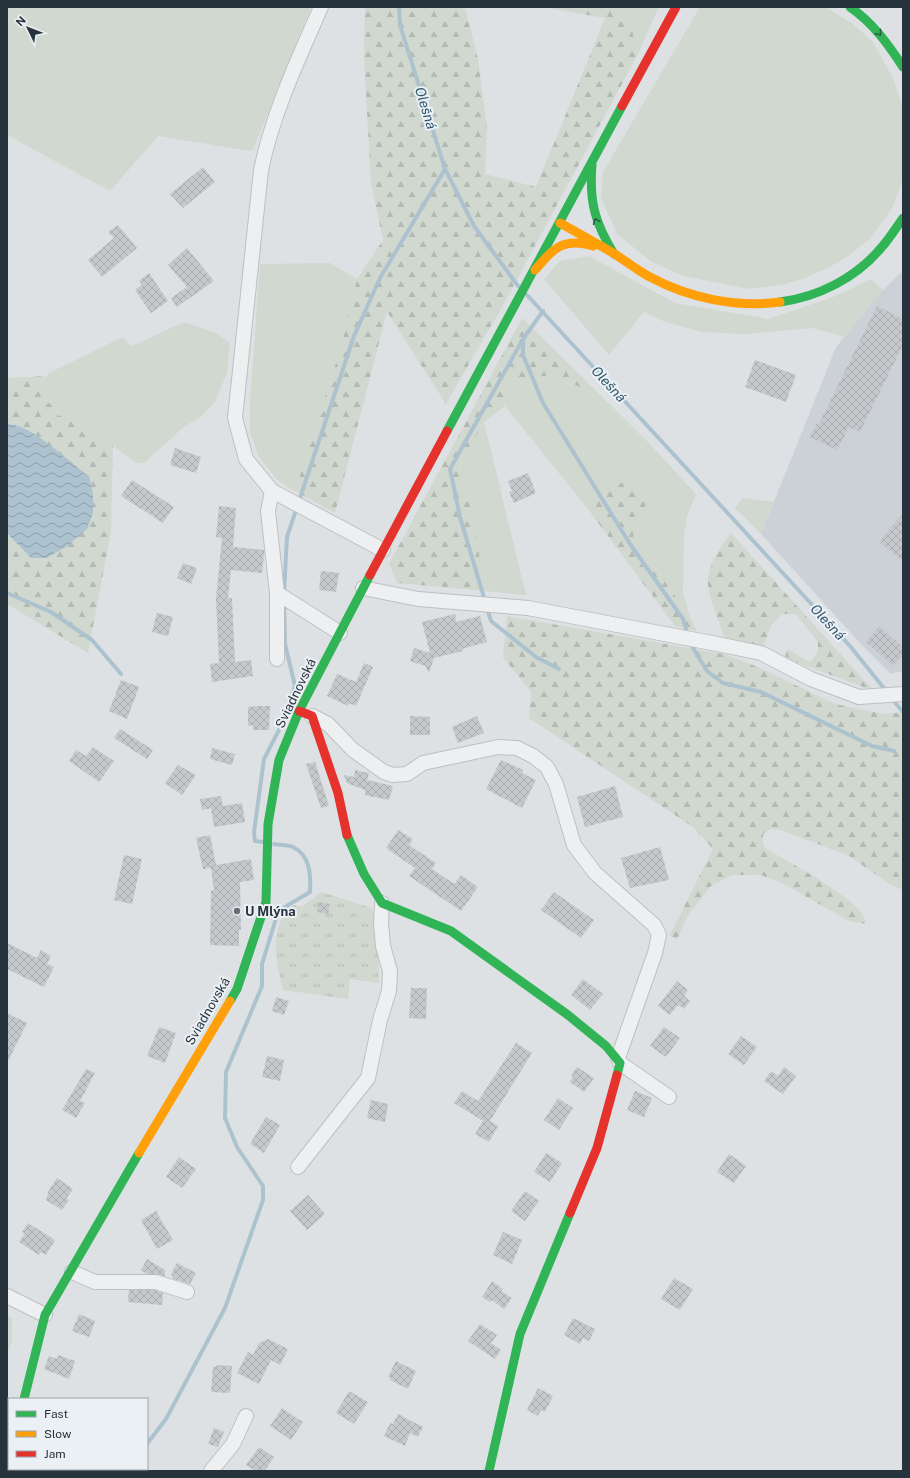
<svg xmlns="http://www.w3.org/2000/svg" width="910" height="1478" font-family="'Public Sans',sans-serif">
<style>
.built{fill:#ccd1d7}
.grass{fill:#d0d8cf}
.forest{fill:url(#forest-firs)}
.park{fill:url(#park-tufts)}
.water{fill:url(#water-waves)}
.lines{fill:none;stroke-linecap:round;stroke-linejoin:round}
.stream{stroke:#acc3cf;stroke-width:4}
.building{fill:url(#building-cross-hatch)}
.street-casing{stroke:#bdbfc2;stroke-width:16}
.street{stroke:#edeff0;stroke-width:14}
.fast{stroke:#30b455;stroke-width:9}
.slow{stroke:#ff9f0a;stroke-width:9}
.jam{stroke:#e5322d;stroke-width:9}
.oneway{stroke:#2a6045}
.poi-dot{fill:#666f77;stroke:#ebf0f4;stroke-width:1.5}
.labels{text-anchor:middle;stroke-width:4;stroke-linejoin:round;paint-order:stroke}
.street-label{font-size:13px;fill:#26323c;stroke:#ebf0f4}
.poi-label{font-size:13px;font-weight:bold;fill:#26323c;stroke:#ebf0f4;text-anchor:start}
.water-label{font-size:14px;font-style:italic;fill:#31576f;stroke:#ebf0f4}
</style>
<defs>
<pattern id="forest-firs" width="22" height="20" patternUnits="userSpaceOnUse"><rect width="22" height="20" fill="#d0d8cf"/><path d="M5 1l3.5 6h-7zM16 11l3.5 6h-7z" fill="#b2bab3"/></pattern>
<pattern id="park-tufts" width="24" height="20" patternUnits="userSpaceOnUse"><rect width="24" height="20" fill="#d0d8cf"/><path d="M3 7l-1-3M5 7V3M7 7l1-3M15 17l-1-3M17 17v-4M19 17l1-3" fill="none" stroke="#b2bab3"/></pattern>
<pattern id="water-waves" width="16" height="10" patternUnits="userSpaceOnUse"><rect width="16" height="10" fill="#acc3cf"/><path d="M0 5q4-4 8 0t8 0" fill="none" stroke="#8c9fa9"/></pattern>
<pattern id="building-cross-hatch" width="8" height="8" patternUnits="userSpaceOnUse"><rect width="8" height="8" fill="#c6c9cc"/><path d="M0 0l8 8M0 8l8-8" fill="none" stroke="#aaadb0"/></pattern>
</defs>
<rect width="100%" height="100%" fill="#dee1e4"/>
<path class="built" d="M903 270V671L891 674 860 643 761 534 836 347 883 290Z"/>
<path class="grass" d="M7 7H311L253 150 249 151 158 136 111 190H108L7 135Z
M626 7H659L638 54Z
M700 7H825L853 24 873 42 893 78 903 108V179L892 208 870 239 848 256 830 267 803 279 781 285 749 289 683 276 652 262 617 234 601 198 603 172Z
M589 256 675 303 768 319 833 297 871 279 883 290 845 337 812 328 745 334 703 332 665 322 644 312 609 355 544 279 560 261Z
M330 263 357 279 341 347 295 491 277 480 258 455 250 432V401L260 264Z
M184 322 216 333 230 343 227 373 215 402 201 417 185 426 144 463H136L113 446 77 424 58 415 53 406 41 397 40 383 49 373 123 337 132 346Z
M553 375 589 391 649 443 696 494 687 517 684 536 683 592 690 617 633 537C634 532 634 525 636 520 644 505 650 511 643 491L621 483 587 508 505 406 509 380Z
M484 422 526 595 474 590 481 565 459 473 462 459Z
M743 498 774 502 761 534 735 508Z"/>
<path class="forest" d="M365 7H465L478 59 487 127 485 174 536 187 605 18 541 7H626L638 54 506 300 446 404 387 312 335 513 295 491 341 347 357 279 383 240 371 183 364 58Z
M522 318 649 443 589 391 553 375 509 380 505 406 484 422 462 459 459 472 470 505 481 565 474 590 397 583 389 564Z
M45 376 40 383 41 397 53 406 58 415 77 424 113 446 111 532 88 653 7 604V533L89 476 10 424H7V378Z
M621 483H633L643 491 647 502 644 510 636 520 633 537 690 617 697 631 675 626 587 508Z
M731 533 874 691 785 658 787 649 810 662 818 652V642L796 614H782L771 626 763 647 725 638C719 621 710 603 708 585 706 568 721 545 731 533Z
M507 616 723 654 758 667 835 704 884 714 903 712V890L891 885 849 856 781 830 770 829 763 834V844L765 848 817 878 849 900 862 913 866 924 849 921 782 883 761 875H732L711 886 688 915 677 940 670 935 713 849 693 827 529 718 531 692 503 657Z
M7 1315 12 1319V1343L8 1351Z"/>
<path class="park" d="M322 892 371 908 377 920 379 983 350 979 348 999 283 990C276 962 267 926 294 905L301 907Z"/>
<path class="water" d="M7 424C32 424 67 461 89 476L93 494V513L87 529 66 547 46 558H31L7 533Z"/>
<g class="lines">
<path class="stream" d="M399 7 400 25 445 169 474 226 518 286
M527 295 850 646 887 692
M523 339V355L543 403 630 544 683 619 688 636
M7 593 51 612 92 640 121 674
M284 593 287 537 354 336 380 278 445 169
M485 601 460 517 450 469 523 339 543 311
M487 608 491 621 536 657 559 669
M690 643 707 671 723 683 761 692 872 746 894 751
M892 699 903 712
M263 842 255 841 254 832 264 759 282 724 295 686 285 644 284 602
M147 1444 166 1419 225 1308 263 1200V1186L237 1147 225 1118 226 1072 262 986V964L278 912 285 907 310 892C311 875 310 855 293 847 288 845 279 845 274 844
M75 1471 77 1469"/>
</g>
<path class="building" d="M203 167 215 182 183 208 170 194Z
M118 225 137 248 102 277 88 260 114 238 108 232Z
M187 248 214 281 177 307 171 298 187 287 168 265Z
M149 273 168 301 151 313 135 290 142 285 139 281Z
M877 306 903 319V345L860 432 849 427 837 450 810 437 817 423 819 424Z
M755 360 796 375 786 402 745 387Z
M175 448 201 457 196 473 170 465Z
M528 473 536 493 514 503 509 492 512 491 508 481Z
M132 480 174 507 163 523 121 496Z
M219 506 236 508 233 547 264 550V554L262 573 231 570 228 598H232L235 662 251 660 253 676 212 682 210 664 219 663 216 599 222 538 216 537Z
M903 513V561L879 542Z
M183 563 197 568 191 584 177 578Z
M321 571 339 573 336 592 319 590Z
M157 613 173 617 168 636 152 632Z
M455 614 456 622 480 616 487 642 462 649 463 651 434 658 429 673 425 666 410 661 414 648 430 653 422 622Z
M879 626 903 647V655L893 666 866 642Z
M364 663 373 667 356 706 349 703 348 706 327 696 337 674 356 682Z
M121 680 139 687 127 719 109 711Z
M258 706H270L269 730H253V725L248 726V707Z
M410 716 430 717V735H410Z
M477 716 484 733 458 743 452 727Z
M120 729 153 750 147 759 114 738Z
M93 747 114 761 99 782 69 761 76 750 86 756Z
M212 748 235 754 232 765 210 759Z
M501 760 523 770 522 773 536 780 522 808 486 789Z
M315 762 329 806 321 808 306 764Z
M178 765 196 775 182 795 165 783Z
M355 770 369 773 367 780 393 786 389 800 365 795V790L347 783 344 775 354 777Z
M615 786 623 817 585 827 577 797Z
M221 796 223 806 242 803 245 822 214 827 211 808 202 810 200 799Z
M398 830 413 839 409 845 436 863 432 869 453 883H455L461 875 478 887 461 911 409 876 415 868 386 848Z
M210 835 216 865 251 859 254 880 240 882 241 930H239V946L210 945 211 890 214 891 211 868 203 869 196 838Z
M660 847 669 880 630 888 621 858Z
M124 855 142 859 132 904 114 900Z
M554 892 594 920 581 938 541 910Z
M319 902 330 904 328 914 317 912Z
M7 943 37 958 41 950 51 956 47 964 54 967 44 987 7 969Z
M583 979 603 994 590 1010 571 995Z
M677 981 688 990 684 996 690 1001 684 1009 678 1005 670 1015 658 1006Z
M411 988H427L426 1019 409 1018Z
M276 997 289 1001 284 1015 272 1011Z
M7 1013 27 1023 7 1063Z
M159 1027 176 1033 165 1063 147 1056Z
M664 1027 680 1038 666 1057 650 1046Z
M741 1036 757 1047 744 1065 728 1054Z
M516 1043 532 1053 490 1121 498 1126 489 1142 475 1134 483 1121 454 1103 462 1091 478 1101Z
M267 1056 284 1060 280 1081 262 1077Z
M577 1067 594 1078 584 1092 570 1082 573 1076 571 1075Z
M784 1067 796 1076 783 1094 764 1081 771 1071 778 1076Z
M86 1069 95 1073 80 1101 85 1103 76 1118 62 1110Z
M635 1091 652 1098 644 1117 627 1110Z
M558 1098 573 1108 559 1130 544 1120Z
M371 1100 388 1104 385 1122 367 1118Z
M266 1117 280 1125 264 1153 250 1144Z
M546 1153 562 1163 550 1182 534 1172Z
M729 1154 746 1166 734 1183 717 1172Z
M179 1157 196 1169 182 1188 166 1177Z
M57 1178 73 1189 66 1199 69 1200 62 1210 46 1200 49 1190Z
M525 1191 539 1201 525 1221 511 1211Z
M308 1195 325 1214 307 1230 290 1211Z
M156 1211 173 1240 157 1249 141 1220Z
M28 1223 55 1240 46 1255 41 1252 39 1255 19 1242 25 1233 22 1232Z
M503 1232 522 1240 512 1264 493 1255Z
M147 1259 165 1270V1276L147 1274 141 1270Z
M177 1263 196 1273 190 1284 174 1279 171 1274Z
M674 1278 693 1289 680 1310 661 1299Z
M492 1281 503 1289 501 1291 512 1298 504 1309 492 1300 490 1302 482 1297Z
M129 1290H155L163 1293 162 1305 128 1302Z
M79 1314 95 1321 89 1337 72 1331Z
M573 1318 595 1329 589 1341 583 1338 580 1344 564 1335Z
M480 1324 497 1335 491 1343 501 1350 495 1359 468 1341Z
M268 1339 288 1349 280 1365 271 1360 259 1384 237 1373 248 1352 253 1355 259 1343Z
M58 1355 75 1361 69 1379 44 1369 49 1356 57 1359Z
M396 1361 416 1371 408 1389 390 1380 391 1378 388 1377Z
M216 1365 232 1366 230 1393 211 1392 213 1367H216Z
M538 1388 553 1396 545 1412 541 1410 538 1416 527 1410Z
M349 1391 368 1402 354 1424 336 1413Z
M282 1408 303 1422 291 1440 270 1426Z
M398 1414 423 1427 418 1437 410 1433 405 1446 384 1436 390 1423 393 1424Z
M214 1428 224 1432 218 1447 208 1444Z
M259 1447 274 1457 265 1471H256L246 1465Z"/>
<g class="lines">
<defs>
<path id="street" d="M321 7C298 60 273 112 261 170L235 418 246 459 272 491 383 550
M272 491 268 511 277 593 340 633
M363 588 418 599 528 608 712 643 761 653 811 679 859 697 903 694
M277 659V593
M312 716 328 724 353 750 384 772 393 775 407 774 423 763 498 747 517 748 533 756 547 767 556 784 574 845 595 873 654 925 659 935 655 953 618 1058
M620 1063 669 1097
M298 1167 368 1078 380 1020 389 991 390 971 383 946 381 923 382 903
M72 1272 95 1282H156L187 1292
M7 1296 45 1315
M211 1471 233 1444 246 1416"/>
</defs>
<use href="#street" class="street-casing"/>
<use href="#street" class="street"/>
<path class="fast" d="M850 7C873 23 888 44 903 67
M592 165C589 202 595 223 614 254
M780 302C818 297 856 278 881 248 889 239 896 228 903 218
M447 431 622 106
M347 835 364 874 382 903 451 931 568 1015 606 1046 620 1063 617 1075
M230 1001 237 989 266 902 268 824 279 760 299 711 370 575
M24 1399 45 1315 139 1153
M7 1467 9 1459
M489 1471 520 1334 570 1213"/>
<path class="slow" d="M560 223C578 233 596 243 613 253 626 261 637 270 650 277 689 298 736 308 780 302
M535 270C554 248 563 237 593 246
M139 1153 230 1001"/>
<path class="jam" d="M622 106 676 7
M370 575 447 431
M299 711 312 716 338 793 347 835
M570 1213 597 1148 617 1075"/>
</g>
<defs><path id="oneway-chevron" d="M-2-3.5L2.5 0L-2 3.5" fill="none" stroke-width="1.6" stroke-linecap="round" stroke-linejoin="round"/></defs>
<g class="oneway">
<use href="#oneway-chevron" transform="translate(879 33) rotate(50)"/>
<use href="#oneway-chevron" transform="translate(596 221) rotate(-113)"/>
</g>
<circle class="poi-dot" cx="237" cy="911" r="4"/>
<g class="labels">
<g class="street-label">
<text transform="translate(295 693) rotate(-64)" y="5">Sviadnovská</text>
<text transform="translate(207 1011) rotate(-60)" y="5">Sviadnovská</text>
</g>
<g class="poi-label">
<text x="245" y="916">U Mlýna</text>
</g>
<g class="water-label">
<text transform="translate(426 108) rotate(73)" y="5">Olešná</text>
<text transform="translate(609 384) rotate(47)" y="5">Olešná</text>
<text transform="translate(828 622) rotate(47)" y="5">Olešná</text>
</g>
</g>
<rect width="910" height="1478" fill="none" stroke="#26323c" stroke-width="16"/>
<rect x="8" y="1398" width="140" height="72" fill="#ebf0f4" stroke="#9ca4aa"/>
<rect x="16" y="1411" width="20" height="6" fill="#30b455" stroke="#9ca4aa"/>
<text x="44" y="1418" font-size="12" fill="#26323c">Fast</text>
<rect x="16" y="1431" width="20" height="6" fill="#ff9f0a" stroke="#9ca4aa"/>
<text x="44" y="1438" font-size="12" fill="#26323c">Slow</text>
<rect x="16" y="1451" width="20" height="6" fill="#e5322d" stroke="#9ca4aa"/>
<text x="44" y="1458" font-size="12" fill="#26323c">Jam</text>
<g transform="translate(28 28) rotate(313)" stroke="#ebf0f4" stroke-width="3" paint-order="stroke">
<path d="M0-3L7 15L0 10L-7 15Z" fill="#26323c"/>
<text y="-6" font-size="11" font-weight="bold" text-anchor="middle" fill="#26323c">N</text>
</g>
</svg>
